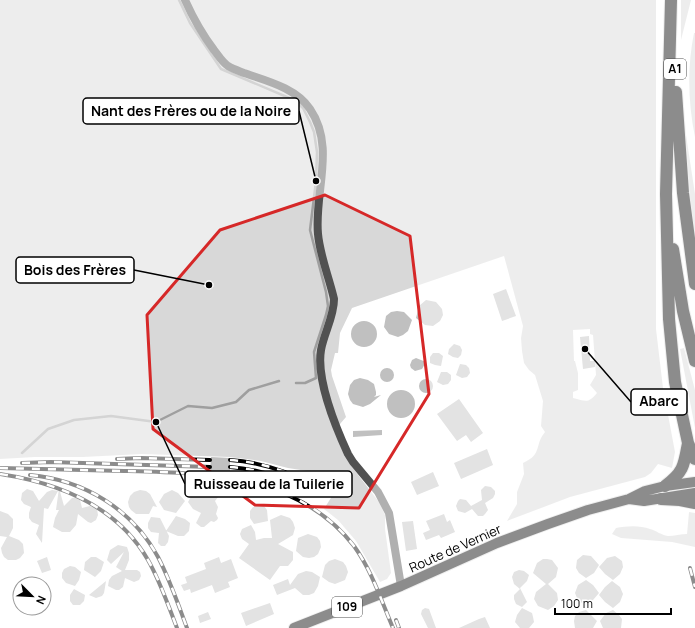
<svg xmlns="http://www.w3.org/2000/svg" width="695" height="628" font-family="Manrope,sans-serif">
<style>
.green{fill:#d8d8d8;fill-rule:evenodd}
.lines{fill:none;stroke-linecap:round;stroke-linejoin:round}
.stream{stroke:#9f9f9f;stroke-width:2.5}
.building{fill:#c0c0c0}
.primary-casing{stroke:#dbdbdb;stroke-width:12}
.motorway-casing{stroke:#dbdbdb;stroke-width:14}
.minor{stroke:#515151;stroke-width:8}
.primary{stroke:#000;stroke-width:10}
.motorway{stroke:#000;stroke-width:12}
.rail-casing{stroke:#000;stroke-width:4}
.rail{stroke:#fff;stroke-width:2.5;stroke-dasharray:8;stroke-linecap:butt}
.marked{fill:none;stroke:#d62828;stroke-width:3;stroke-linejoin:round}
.labels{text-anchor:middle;stroke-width:3.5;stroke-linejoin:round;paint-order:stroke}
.shield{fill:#fff;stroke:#4c4c4c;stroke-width:1}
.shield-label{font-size:12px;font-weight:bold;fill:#000}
.street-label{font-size:13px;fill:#000;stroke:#fff}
.leader{fill:none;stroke:#000;stroke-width:1.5}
.callout-dot{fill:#000;stroke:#fff;stroke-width:1.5}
.callout{fill:#fff;stroke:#000;stroke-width:1.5}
.callout-label{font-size:14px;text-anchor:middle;font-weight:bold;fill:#000}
</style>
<rect width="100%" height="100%" fill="#fff"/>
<path class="green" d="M0 0H656V329L663 388 675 452 672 468 658 464 651 473 645 477 570 497 507 521 517 504V492L524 474 523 463C543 454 534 445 545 432L541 426 543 401 535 375 529 370 524 363 522 351 521 338 523 326 504 256 352 308 340 333 338 353H335L331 370 332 376 346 417 334 431 352 467 379 502 385 515V529L391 573 387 579 380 582 356 541 338 520 324 509 339 485 320 473 288 468 261 461 230 457 142 454 83 457H35L0 459ZM590 329V334L593 335 596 375 590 385 597 393C588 404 586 401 573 398V392L578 390V373L575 361H574L573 330Z
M681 0H691L681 40Z
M694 33H695V137C688 103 687 67 694 33Z
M684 134 686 135 695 194V242L687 179Z
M684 348 695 390V428L680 349Z
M689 512 695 513V547L672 542 621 538 612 534 616 528C626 526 640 525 650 529 657 531 661 535 668 536 674 536 681 534 687 534Z"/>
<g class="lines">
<path class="stream" d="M179 0 190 23 221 69 294 100 303 108 310 122 314 132 317 152 316 181 310 230 326 292 328 306 326 315 314 352 316 378 305 383H296
M22 453 48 429 74 420 111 416 156 422 188 406 212 408 236 402 249 390 279 381"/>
</g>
<path class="building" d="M506 289 516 316 502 321 493 294Z
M426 300 436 302 442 309 443 315 440 321 433 326 425 325 416 318 419 306Z
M397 311 404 312 412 320 408 331 403 335 398 337 389 334 384 327 386 316 391 312Z
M351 334a13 13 0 1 1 26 0a13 13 0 1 1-26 0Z
M589 336 590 361H595V367L583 369 580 337Z
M454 344 460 346 462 350 461 355 458 358 453 357 448 354 449 349Z
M433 353H439L443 356 441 366 435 365 430 363V357Z
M416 358 426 362 422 369 415 371 411 368 410 365 412 360Z
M460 364 466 365 469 368 470 373 467 377 462 378 456 375Z
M380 375a7 7 0 1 1 14 0a7 7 0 1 1-14 0Z
M441 372H447L451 375V380L448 384 443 385 437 382Z
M360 378 368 380 374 384 376 392V395L374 397 381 395 370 404 363 407 353 404 350 400 348 394 350 385 354 380Z
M419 386a7 7 0 1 1 14 0a7 7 0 1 1-14 0Z
M387 404a14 14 0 1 1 28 0a14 14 0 1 1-28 0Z
M459 399 483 433 471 442 466 435 457 441 437 414Z
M382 430V435L353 437V431Z
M487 449 493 465 461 479 454 463Z
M211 457 230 458V472L210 471Z
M433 472 439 486 417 495 411 482Z
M485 486 491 487 495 491V494L493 498 485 503 488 510 485 514 483 516H478L472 509 465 513 458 511 456 506 458 501 460 499 466 500 471 506 482 500 481 490Z
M59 488 64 506 72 498 77 497 80 500 82 508 90 506 97 509 98 515 96 520 91 523 88 522 78 514 76 525 70 532H62L53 527 55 518 59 510H56Z
M27 489 33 491 39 501 47 492 52 490 58 491 48 509 44 508 42 543 36 534 39 525 32 522 29 518V513L31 507 24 504 21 500 22 493Z
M140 490 146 491 150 494 157 507 153 506 149 514H136L131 510 129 507 128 502 130 496 134 492Z
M172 490 178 493 185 501 176 513 164 510 159 502 164 494Z
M199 492 208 497 214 493H217L219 496 215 501 218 507 216 514 218 518 217 520 214 522 211 521 204 527H201L196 523 201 513 193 509 188 502 192 495Z
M259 505 264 506 267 510 268 521 254 524 250 518V511L253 507Z
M0 511 8 514 13 519V528L9 536 19 540 23 544 24 553 20 558 16 560H8L4 557 2 553 1 548 7 537 0 536Z
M444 514 447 522 450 520 455 532 441 538 439 535 426 540 423 533 430 530 426 521Z
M281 515 290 518 293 522 295 528 293 535 278 544 293 552V560L288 566H280L270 580 239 558 249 544 242 539 240 534 242 529 251 525 255 532 256 540 264 538H272L270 520Z
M176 516 185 519 190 523 189 531 184 536H178L166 531Z
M151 517 160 518 169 536 168 542 165 546H161L158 543 159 533 151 532 148 528V523Z
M413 521 417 549 406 551 402 522Z
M308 534 317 537 320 541 321 547 318 554 314 557 309 558 303 557 296 551 298 538Z
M118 545 127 547 129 553V560L125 570H137L140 572 141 576 139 580 134 582 125 578 123 587 119 590H116L108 586 109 580 112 576 122 571 116 567 124 552 111 564 107 560 110 550Z
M583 555 591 556 599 565 594 573 586 578 579 573 576 568 577 560Z
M615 556 622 561 623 567 620 574 613 580 605 574 599 567 607 558Z
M47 557 51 570 42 573 37 561Z
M91 557H96L104 562 101 571 95 577 84 570 85 562Z
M219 557 221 563 231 559 238 578 228 582 230 587 215 593 212 585 191 593 190 589 184 591 181 585 187 583 185 577 206 569 204 563Z
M335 559 343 562 346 566 348 572 345 580 335 584 329 582 322 577 325 565 329 561Z
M543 559H547L552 560 558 568 556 577 548 584 557 593 558 600 554 606 548 610 538 606 534 599 536 592 546 584 533 573 537 563Z
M70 566 75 567 81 572 79 580 75 586 66 583 62 578V573L64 569Z
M519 570 524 571 529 575 527 581 520 588 527 602 522 607 516 604 514 599V595L520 589 514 584 512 577 514 572Z
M306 571 312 572 320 577 318 586 314 593 309 595H303L295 588 277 595 273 585 288 579 290 585 298 574Z
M586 580 593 585 599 593 593 600 584 605 577 598 575 593 578 585Z
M106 581 104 593 102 596 96 598 89 595Z
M612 581 620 587 623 594 620 602 613 608 605 602 599 595 605 587Z
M74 589 85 595 84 601 80 605H73L70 601V595Z
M270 603 274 614 246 626 241 613Z
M425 608 429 609 436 628H428L421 614 422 610Z
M522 608 532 613 533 617 534 622 529 628H520L515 622 517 615Z
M586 610 597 621 593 628H575L574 621 575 616 579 612Z
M613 610 619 615 622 619 621 628H603L600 621 606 613Z
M208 612 211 619 200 623 198 616Z
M485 617 490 628H459L479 619Z"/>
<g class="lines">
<defs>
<path id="primary" d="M629 499 644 501 695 493
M294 628 401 586 497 543 548 524 588 510 629 499 645 491 665 486 695 482"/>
<path id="motorway" d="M671 0 666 194 669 319 675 382 688 443 695 459
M676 92 683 193 695 284
M673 249 683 311 695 361
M665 486C684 472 684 465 688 443
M661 499 680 500 695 503"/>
</defs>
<use href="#primary" class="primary-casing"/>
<use href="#motorway" class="motorway-casing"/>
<path class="minor" d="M185 0C193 18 202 34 214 50 218 55 222 62 228 66 233 69 239 71 244 73 267 81 296 88 310 109 336 147 314 192 318 234 320 256 329 277 334 299 334 317 324 333 321 350 316 379 336 428 348 454L353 462 378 492 389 513 401 586"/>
<use href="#primary" class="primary"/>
<use href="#motorway" class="motorway"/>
<defs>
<path id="rail" d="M117 459 141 458 210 460
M230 460C261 462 287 471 314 485
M22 463 51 462 210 467
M230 467C259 469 285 478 311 491
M0 468C41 469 83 470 124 471 207 473 298 474 354 546 372 571 381 600 393 628
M0 474C59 483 117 506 148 560 160 581 168 605 177 628
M30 475C84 480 132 509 158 557 170 580 178 604 187 628
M690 568 695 587
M396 620 399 628"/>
</defs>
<use href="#rail" class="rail-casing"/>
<use href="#rail" class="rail"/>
</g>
<path d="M0 0H695V628H0ZM325 195 410 236 429 394 359 508 255 505 153 429 147 315 220 230Z" fill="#fff" fill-opacity=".55" fill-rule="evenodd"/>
<path class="marked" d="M325 195 410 236 429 394 359 508 255 505 153 429 147 315 220 230Z"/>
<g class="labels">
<g class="shield">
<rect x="664" y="59" width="22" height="20" rx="3"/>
<rect x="332" y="597" width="30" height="20" rx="3"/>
</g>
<g class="shield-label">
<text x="675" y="73">A1</text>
<text x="347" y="611">109</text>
</g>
<g class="street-label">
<text transform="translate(455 548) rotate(-24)" y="5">Route de Vernier</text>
</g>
</g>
<path class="leader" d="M316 181L299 111M209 285L134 270M585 349L631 402M156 422L185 484"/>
<g class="callout-dot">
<circle cx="316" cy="181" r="4"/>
<circle cx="209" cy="285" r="4"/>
<circle cx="585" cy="349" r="4"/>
<circle cx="156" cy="422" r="4"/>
</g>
<g class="callout">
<rect x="83" y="98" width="216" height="26" rx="4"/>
<rect x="16" y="257" width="118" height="26" rx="4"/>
<rect x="631" y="389" width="56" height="26" rx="4"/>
<rect x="185" y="471" width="167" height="26" rx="4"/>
</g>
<g class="callout-label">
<text x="191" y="116">Nant des Frères ou de la Noire</text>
<text x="75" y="275">Bois des Frères</text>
<text x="659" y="406">Abarc</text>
<text x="269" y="489">Ruisseau de la Tuilerie</text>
</g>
<g transform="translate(32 596) rotate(114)"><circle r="19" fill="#ffffff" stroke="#999999"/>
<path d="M0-3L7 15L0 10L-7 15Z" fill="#000000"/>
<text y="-6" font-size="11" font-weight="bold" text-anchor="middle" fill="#000000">N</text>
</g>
<path d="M555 608v6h116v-6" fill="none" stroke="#000000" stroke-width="2"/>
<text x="561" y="608" font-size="12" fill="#000000" stroke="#ffffff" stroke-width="3" paint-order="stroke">100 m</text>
</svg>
